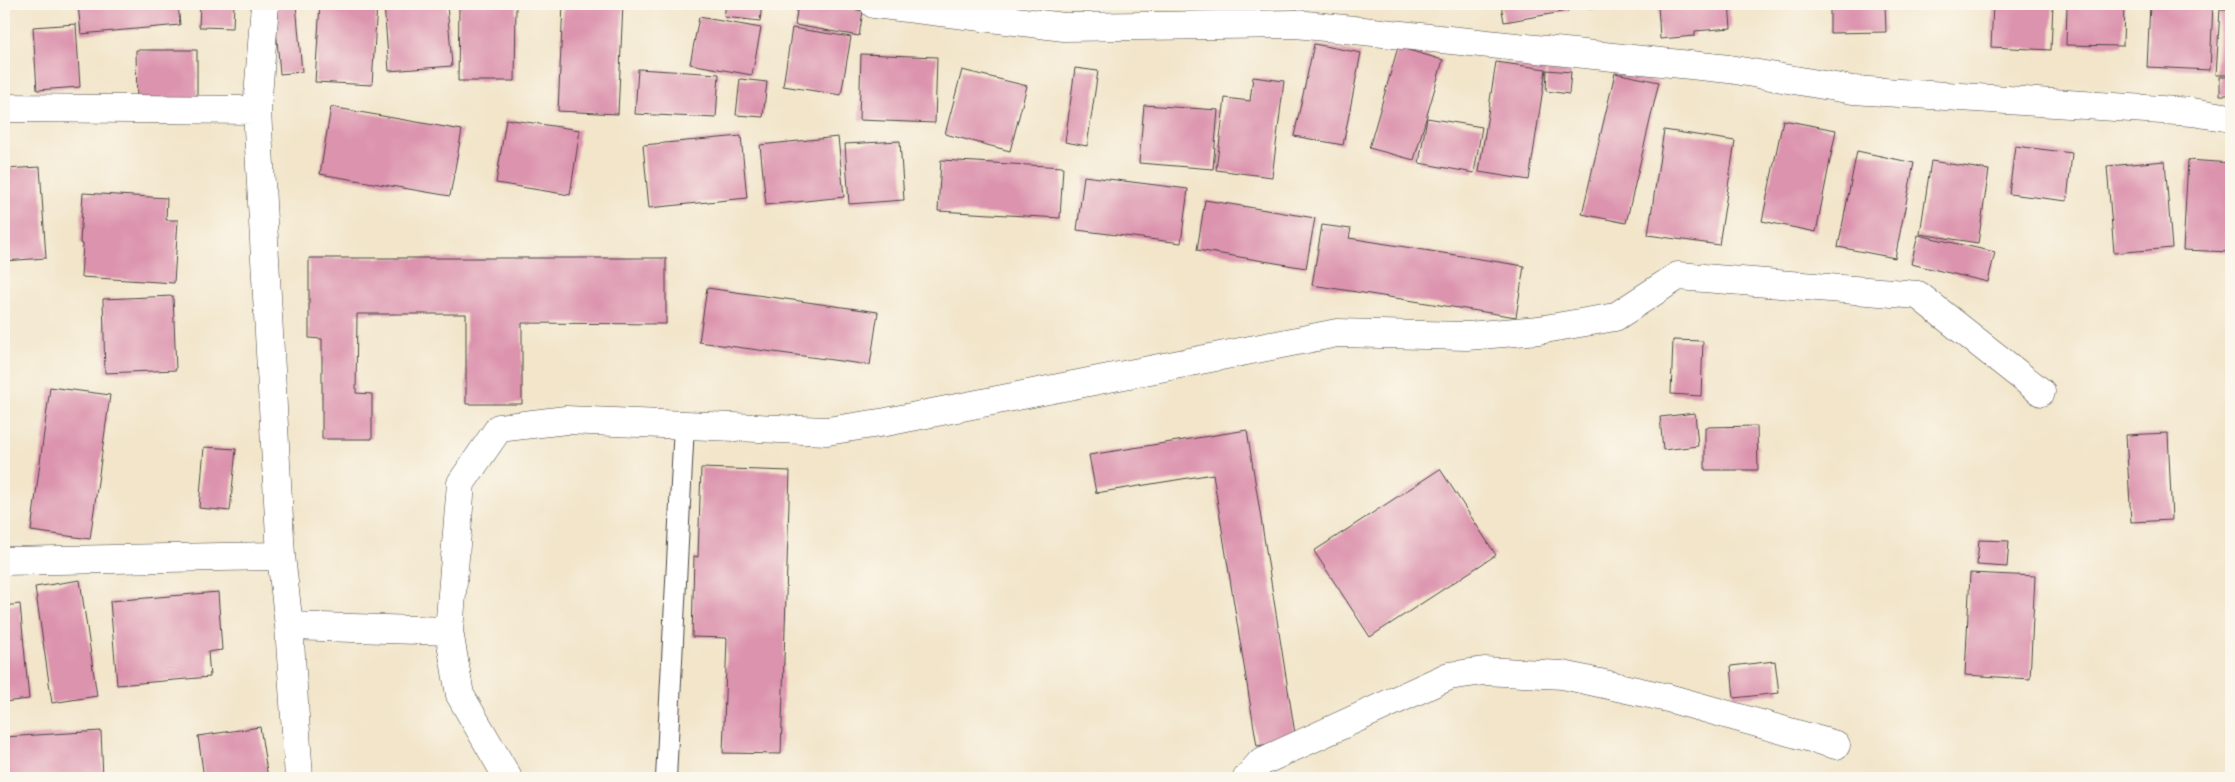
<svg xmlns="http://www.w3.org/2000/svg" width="2235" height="782" font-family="'IM FELL DW Pica',serif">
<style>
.building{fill:#dc93ad}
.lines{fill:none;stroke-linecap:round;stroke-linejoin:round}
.service-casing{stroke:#494743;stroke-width:22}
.minor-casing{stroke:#494743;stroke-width:29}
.service{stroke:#fff;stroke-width:20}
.minor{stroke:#fff;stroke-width:28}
</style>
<rect width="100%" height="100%" fill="#fbf7ec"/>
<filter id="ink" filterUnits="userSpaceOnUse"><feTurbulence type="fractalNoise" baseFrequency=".02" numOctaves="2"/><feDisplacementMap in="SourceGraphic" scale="10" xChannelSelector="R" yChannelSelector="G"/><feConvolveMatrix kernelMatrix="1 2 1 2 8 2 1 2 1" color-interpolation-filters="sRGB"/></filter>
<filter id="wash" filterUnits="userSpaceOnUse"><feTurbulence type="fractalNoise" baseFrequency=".0096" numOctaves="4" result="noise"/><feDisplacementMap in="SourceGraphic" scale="20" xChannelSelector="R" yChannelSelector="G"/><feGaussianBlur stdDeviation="1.12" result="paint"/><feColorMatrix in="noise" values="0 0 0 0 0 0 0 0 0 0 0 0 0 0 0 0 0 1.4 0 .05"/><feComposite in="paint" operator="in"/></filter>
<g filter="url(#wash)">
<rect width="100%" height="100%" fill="#f2e5ca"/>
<g id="blocks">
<path class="building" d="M78 4H178L180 25 81 34Z
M200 4H234L233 28 199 27Z
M274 4H296L302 72 280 74Z
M320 4H377L372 85 315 82Z
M384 4H447L452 66 389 71Z
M459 4H516L515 81H458Z
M563 4H623L618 114 558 111Z
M726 4H762L760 21 724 17Z
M798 4H822L863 11 859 36 795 25Z
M1501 4H1567L1568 11 1504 22Z
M1588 4H1632V5L1589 9Z
M1658 4H1729L1731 28 1695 31V36L1660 39Z
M1830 4H1885L1886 32 1830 33Z
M1993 4H2053L2051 50 1991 47Z
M2067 4H2124L2123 46 2066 45Z
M2150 4H2213L2210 70 2147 67Z
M2220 9H2231V75H2216Z
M699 17 761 28 752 75 690 64Z
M76 24 80 87 37 90 33 27Z
M792 28 851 37 841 95 783 86Z
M1314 44 1361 53 1343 145 1294 136Z
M1398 47 1443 60 1414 160 1369 148Z
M136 50H197V104H137Z
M861 54 937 57 935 123 859 120Z
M1496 62 1546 69 1529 180 1479 172Z
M1075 68 1098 71 1087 146 1065 142Z
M638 69 719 74 716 118 635 114Z
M962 70 1027 86 1010 151 945 134Z
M1547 70 1571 72 1569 94 1546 91Z
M1615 73 1659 82 1626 223 1582 214Z
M1253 77 1284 81 1272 177 1216 170 1225 98 1250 101Z
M2220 77H2231V95H2220Z
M740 79 767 82 763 117 736 115Z
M1144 105 1218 110 1213 169 1139 163Z
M331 107 462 130 450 196 320 174Z
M1427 118 1482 127 1474 173 1419 163Z
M506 119 580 130 570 195 496 183Z
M1783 120 1836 130 1816 232 1762 221Z
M1664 130 1735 141 1719 245 1648 235Z
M741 136 747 198 649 208 643 145Z
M838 137 844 197 766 205 760 145Z
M900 141 904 200 849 204 845 144Z
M2015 146 2072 153 2067 201 2009 194Z
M1857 151 1914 163 1895 258 1838 247Z
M941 160 1063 167 1060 218 938 211Z
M2188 160 2231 163V252L2183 250Z
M1931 161 1989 170 1978 243 1920 234Z
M2165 161 2172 248 2114 253 2107 166Z
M40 167 46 258 4 261V169Z
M1084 176 1188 189 1181 243 1077 230Z
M83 193 167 198 166 220H178L174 283 81 277 83 244 80 243Z
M1205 200 1315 218 1306 268 1197 250Z
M1322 225 1351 229 1349 238 1524 266 1516 317 1312 285Z
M1918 235 1995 252 1988 282 1911 264Z
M309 258H666V324L522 323V404H466V314H357L356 393 372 394V439H322V339L309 338Z
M707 288 878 312 870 365 699 342Z
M173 296 176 370 105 373 103 299Z
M1673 340 1703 341 1701 396 1671 394Z
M50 387 110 395 90 539 31 531Z
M1695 413 1698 446 1663 450 1660 417Z
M1757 426 1758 470H1705V427Z
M1247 430 1296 740 1257 746 1213 474 1096 493 1089 455Z
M2168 433 2172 520 2131 522 2126 435Z
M204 447 236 449 230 511 199 508Z
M701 468 790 471 781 754 723 753 727 638 692 637 694 556 698 557Z
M1440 469 1496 555 1370 637 1314 551Z
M1979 540 2009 541 2007 567 1977 565Z
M1970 573 2035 576 2030 679 1965 675Z
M80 580 97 696 52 703 35 587Z
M218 592 222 650 208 652 210 677 117 685 110 601Z
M20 604 29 699 4 702V606Z
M1775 661 1779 693 1734 698 1731 666Z
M260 727 268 778H204L198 736Z
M101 731 103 778H4V737Z"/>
</g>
</g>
<g filter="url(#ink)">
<use href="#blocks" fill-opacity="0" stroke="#494743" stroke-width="1"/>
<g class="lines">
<defs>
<path id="service" d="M666 778 684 425"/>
<path id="minor" d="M265 4 257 110 281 556 289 626 299 778
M874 4 1064 27 1296 24 1729 69 1853 90 2192 112 2231 118
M4 108 257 110
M4 561 281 556
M289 626 449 631 460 695 508 778
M449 631 461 483 499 428 566 420 827 431 886 422 1337 333 1467 336 1539 330 1615 317 1678 276 1918 295 2041 392
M1247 778 1261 762 1449 676 1484 671 1563 675 1668 698 1836 745"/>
</defs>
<use href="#service" class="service-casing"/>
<use href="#minor" class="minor-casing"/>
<use href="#service" class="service"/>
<use href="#minor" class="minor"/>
</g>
</g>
<rect width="2235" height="782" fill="none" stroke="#fbf7ec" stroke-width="20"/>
</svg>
